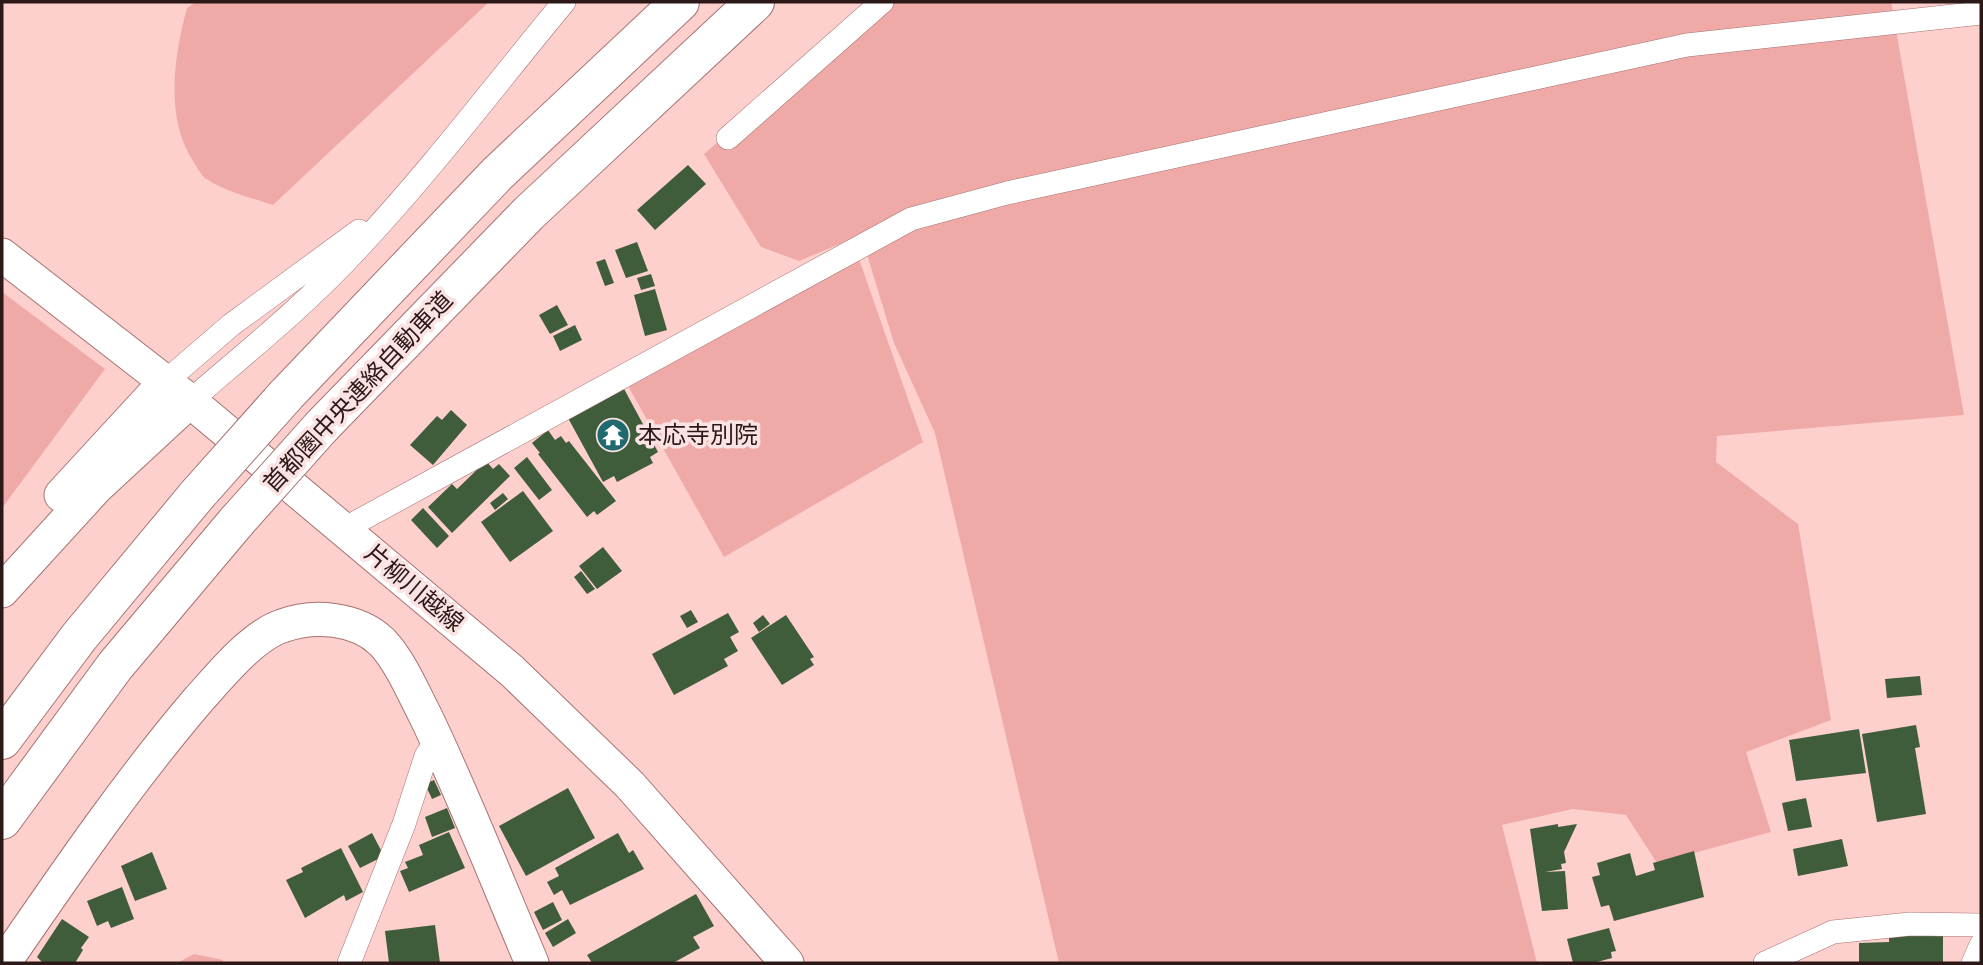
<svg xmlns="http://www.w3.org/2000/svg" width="1983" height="965" font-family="Roboto,'Noto Sans JP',sans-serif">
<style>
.green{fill:#efaaa7}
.building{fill:#3f5d3b}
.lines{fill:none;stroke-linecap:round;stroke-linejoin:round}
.street-casing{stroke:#a67371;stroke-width:24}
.secondary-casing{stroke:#a67371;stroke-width:35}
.highway-casing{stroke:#a67371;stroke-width:40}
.street{stroke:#fff;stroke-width:23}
.secondary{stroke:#fff;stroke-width:33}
.highway{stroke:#fff;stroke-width:38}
.highway-bridge-casing{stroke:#a67371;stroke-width:40;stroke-linecap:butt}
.highway-bridge{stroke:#fff;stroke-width:38}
.labels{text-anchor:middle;stroke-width:7;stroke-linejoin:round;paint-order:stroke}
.street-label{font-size:24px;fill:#2c1817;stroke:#fae3e2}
.poi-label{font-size:24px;fill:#2c1817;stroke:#fae3e2;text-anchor:start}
</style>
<rect width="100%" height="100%" fill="#fdcfcd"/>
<path class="green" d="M196 2H489L273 205C252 198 227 192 208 180 202 177 198 169 195 164 164 120 174 56 187 8Z
M888 2H1891L1964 415 1717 436 1716 462 1798 524 1831 720 1746 752 1771 832 1657 863 1626 815 1573 809 1502 825 1537 963H1059L935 433 894 343 861 235 799 261 761 247 704 154 838 38Z
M859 259 923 442 724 557 627 384Z
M2 292 105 369 2 508Z
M194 954 223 960V963H177Z"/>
<path class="building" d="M688 165 706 184 655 230 637 210Z
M637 242 648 271 626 278 615 250Z
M605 259 614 283 605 286 596 262Z
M651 274 655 286 641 290 637 278Z
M655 289 667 330 645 336 634 295Z
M557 305 568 325 550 334 539 315Z
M575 325 582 340 560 351 553 336Z
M623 387 658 452 650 457 653 463 617 482 614 476 603 482 568 418Z
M451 410 467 425 433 465 410 445 437 416 442 420Z
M548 430 555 440 561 436 566 443 569 441 616 501 597 515 594 511 587 517 538 454 540 453 532 443Z
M527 457 552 490 539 500 514 468Z
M486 461 493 469 499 464 510 476 452 533 428 507 452 484 457 489Z
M523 491 553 531 510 562 481 522Z
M503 493 508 499 495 510 490 503Z
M423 508 449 536 437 548 411 520Z
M603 547 622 571 597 589 579 566Z
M581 571 595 589 587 594 574 577Z
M691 610 698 622 687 628 680 616Z
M728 613 739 632 730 637 738 651 724 659 728 666 674 695 652 654Z
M763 615 770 624 759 632 753 623Z
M786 615 814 657 810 659 814 665 782 685 751 638Z
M1920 676 1922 695 1887 698 1885 679Z
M1916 725 1920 747 1915 748 1926 814 1877 822 1862 734Z
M1859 729 1866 773 1796 781 1789 740Z
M434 780 441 795 432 799 425 784Z
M568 788 595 838 526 876 499 826Z
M1806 798 1812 827 1788 831 1782 803Z
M447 808 455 828 432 837 425 817Z
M1558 824V827L1577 824 1564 852 1566 863 1561 864 1562 869 1545 872 1565 871 1568 909 1542 911 1530 829Z
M449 832 465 868 409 892 400 871 408 868 405 862 423 855 419 845Z
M372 833 384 856 360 868 348 846Z
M618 833 629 853 633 850 644 869 570 905 562 890 554 895 547 882 559 876 555 868Z
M1842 839 1848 866 1798 876 1793 849Z
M341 848 363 892 346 901 344 895 305 918 286 880 303 872 301 868Z
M1694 851 1704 897 1614 921 1609 905 1601 907 1592 877 1600 875 1597 863 1630 853 1636 876 1655 870 1653 863Z
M152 852 167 889 135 901 121 866Z
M122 887 134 919 111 928 108 921 97 926 87 901Z
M696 894 714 926 693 937 700 948 673 963H592L587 955Z
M553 902 562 920 543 930 534 912Z
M62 919 89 937 81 948 83 950 75 963H43L37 957Z
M568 919 576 933 553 947 545 933Z
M435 925 440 963H389L385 931Z
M1609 928 1616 951 1611 952 1612 958 1593 963H1573L1567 939Z
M1889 935H1943V963H1859V943L1889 942Z"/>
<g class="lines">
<defs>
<path id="street" d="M728 138 882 2
M166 381 231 325 359 231
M190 401C248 351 308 303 359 247 432 169 496 84 564 2
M344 529 911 219 1007 193 1687 45 1981 13
M349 963 404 824 426 756 437 740
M1765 963 1833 932 1910 924 1981 925
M1973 963 1981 945"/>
<path id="secondary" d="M2 255 190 401 512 671 630 785 787 963
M61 495 166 381
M2 591 96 488 190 401
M4 963C66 873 128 782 199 699 220 676 252 636 282 626 314 614 357 618 382 642 400 661 413 692 425 715 464 796 497 881 532 963"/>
<path id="highway" d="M286 395 497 174 680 2
M322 426 529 213 755 2
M2 740 79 637 197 495
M2 820 115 666 237 521"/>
</defs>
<use href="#street" class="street-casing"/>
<use href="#secondary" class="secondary-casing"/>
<use href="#highway" class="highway-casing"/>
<use href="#street" class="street"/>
<use href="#secondary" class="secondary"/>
<use href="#highway" class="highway"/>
<defs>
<path id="highway-bridge" d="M197 495 286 395
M237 521 322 426"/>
</defs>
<use href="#highway-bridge" class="highway-bridge-casing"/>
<use href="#highway-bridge" class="highway-bridge"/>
</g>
<defs>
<symbol id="temple-disc" viewBox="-11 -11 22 22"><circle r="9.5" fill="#1e6a6f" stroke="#fae3e2"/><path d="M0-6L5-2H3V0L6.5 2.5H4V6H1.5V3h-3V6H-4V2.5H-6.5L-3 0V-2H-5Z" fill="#fff"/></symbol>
</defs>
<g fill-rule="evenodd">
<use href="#temple-disc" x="594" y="416" width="38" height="38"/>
</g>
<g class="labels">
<g class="street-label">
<text transform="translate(358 392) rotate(-47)" y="8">首都圏中央連絡自動車道</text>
<text transform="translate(414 588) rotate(40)" y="8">片柳川越線</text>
</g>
<g class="poi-label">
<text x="638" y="443">本応寺別院</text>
</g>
</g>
<rect width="1983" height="965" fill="none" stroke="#2c1817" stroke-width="7"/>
</svg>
